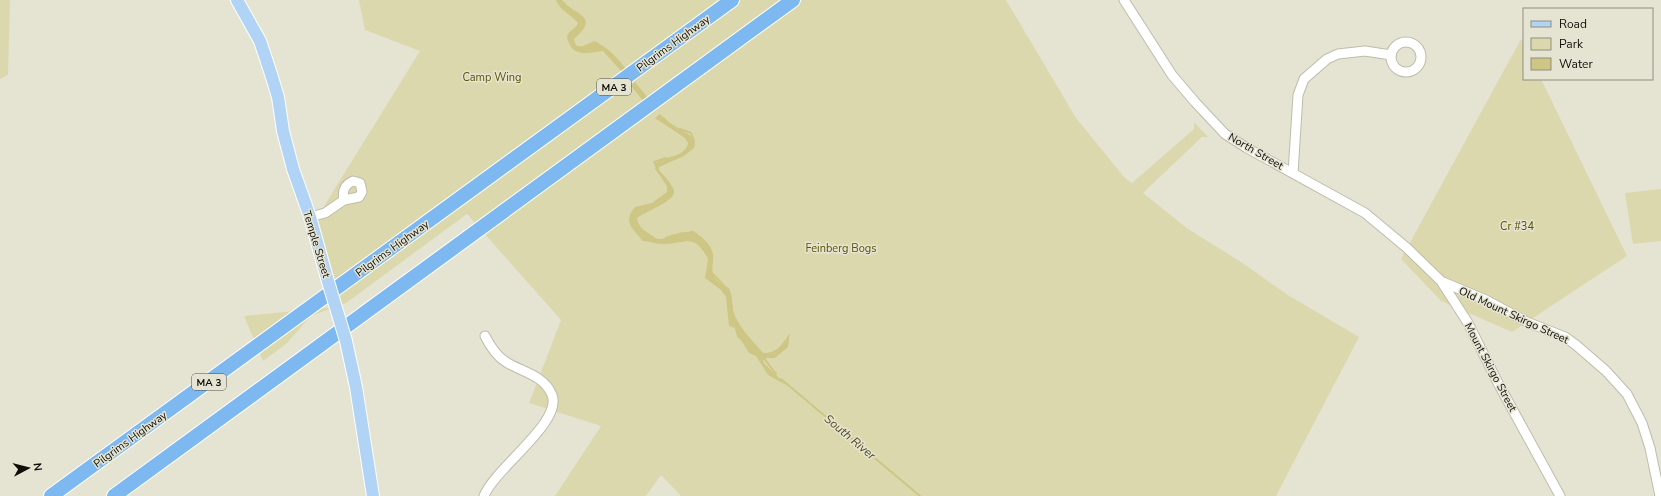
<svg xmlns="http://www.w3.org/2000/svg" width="1661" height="496" font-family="'Nunito Sans',sans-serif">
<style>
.green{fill:#dcd8ae}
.water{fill:#cdc684}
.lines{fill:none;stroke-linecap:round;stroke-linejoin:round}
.stream{stroke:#cdc684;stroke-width:2}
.minor-casing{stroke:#bebcac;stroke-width:11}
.major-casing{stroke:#fff;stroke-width:14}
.highway-casing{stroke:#fff;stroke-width:16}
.minor{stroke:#fff;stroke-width:9}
.major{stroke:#b1d4f6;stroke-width:12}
.highway{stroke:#7db8f0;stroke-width:14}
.major-bridge-casing{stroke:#fff;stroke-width:14;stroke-linecap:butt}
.major-bridge{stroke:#b1d4f6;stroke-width:12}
.labels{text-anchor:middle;stroke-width:3;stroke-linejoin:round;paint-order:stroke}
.shield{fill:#e5e4d3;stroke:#4f4f46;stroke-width:1}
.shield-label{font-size:10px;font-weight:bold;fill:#0f0f09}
.street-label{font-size:11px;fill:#0f0f09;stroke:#e5e4d3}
.park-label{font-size:11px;fill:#5d5400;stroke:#e5e4d3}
.water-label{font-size:12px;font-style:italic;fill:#524d1b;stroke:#e5e4d3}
</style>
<rect width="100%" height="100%" fill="#e5e4d3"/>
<path class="green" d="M0 0H10L8 75 0 79Z
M359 0H1006L1076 118 1125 178 1132 183 1194 129V122L1208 137H1202L1143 193 1188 229 1238 260 1288 295 1359 337 1276 496H681L661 475 646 496H555L601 426 529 403 561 320 467 214 346 303 311 316 286 344 263 361 244 316 336 307 308 232 420 51 365 30Z
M1521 39 1524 44V79H1541L1627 256 1512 332 1441 301 1401 259Z
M1661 189V241L1633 244 1625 193Z"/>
<path class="water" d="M556 0H562C575 16 601 15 574 39 576 53 587 43 595 41 608 48 617 57 626 69L621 71 603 51C591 52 575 58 569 43 568 41 566 37 568 34 571 29 576 29 578 23 571 14 560 11 556 0Z
M635 82 648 98 644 102 631 86Z
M660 114 670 123 691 136 695 143 694 148 684 156 659 167V170C664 176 672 183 674 191 676 201 644 212 637 218 638 229 649 233 657 239 668 240 677 231 687 232 700 233 712 244 713 255 714 262 711 268 713 274 716 282 723 285 729 288 732 295 731 303 733 310 738 328 752 339 763 353 777 354 783 343 790 333L788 347 775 358H767L763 360 764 363 786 385 768 375 756 356 749 353 741 340 737 337 735 328 729 326 726 297 721 290 705 278 708 259C693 231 686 245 661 244 654 244 650 241 643 241 633 229 622 222 635 207L652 203 667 192V186L655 169 656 163C665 156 686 157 688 143L685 138 655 118Z"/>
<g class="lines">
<path class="stream" d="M680 129 691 133 694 141 693 142
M656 166 654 162 666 158
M687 233 693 232 701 238
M666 238 675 235
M713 274 726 288
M730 293 732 308
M763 357 776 374
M781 379 920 496"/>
<defs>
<path id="minor" d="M1124 0 1172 75 1195 102 1225 134 1247 148 1365 213 1407 248 1441 281 1468 323 1498 383 1560 496
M1391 57a15 15 0 1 1 30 0a15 15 0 1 1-30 0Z
M1293 173 1298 95 1304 79 1327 59 1338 54 1365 51 1391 55
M310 217 325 213 344 200 359 197 362 192 360 183 353 181C344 185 342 191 344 200
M1443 282 1486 300 1527 322 1565 337 1576 345 1606 371 1627 394 1642 423 1650 448 1660 496
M484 496C495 468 563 422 552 395 544 375 522 372 506 362 496 356 490 346 485 336"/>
<path id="major" d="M237 0 260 41 271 74 278 97 283 131 293 169 310 217 327 278
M346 341 356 387 373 496"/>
<path id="highway" d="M51 496 732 0
M114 496 793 0"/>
</defs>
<use href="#minor" class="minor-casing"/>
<use href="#major" class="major-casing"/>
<use href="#highway" class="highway-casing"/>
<use href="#minor" class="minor"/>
<use href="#major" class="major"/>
<use href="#highway" class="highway"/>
<defs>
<path id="major-bridge" d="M327 278 346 341"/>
</defs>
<use href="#major-bridge" class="major-bridge-casing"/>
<use href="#major-bridge" class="major-bridge"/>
</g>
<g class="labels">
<g class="shield">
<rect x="597" y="79" width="34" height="16" rx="3"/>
<rect x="192" y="374" width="34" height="16" rx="3"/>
</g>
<g class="shield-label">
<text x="614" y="91">MA 3</text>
<text x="209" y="386">MA 3</text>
</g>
<g class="street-label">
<text transform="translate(673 43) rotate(-36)" y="4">Pilgrims Highway</text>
<text transform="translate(1256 151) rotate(30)" y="4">North Street</text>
<text transform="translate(317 244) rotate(73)" y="4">Temple Street</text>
<text transform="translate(392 248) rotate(-36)" y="4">Pilgrims Highway</text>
<text transform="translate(1514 315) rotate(25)" y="4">Old Mount Skirgo Street</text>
<text transform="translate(1491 367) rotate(62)" y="4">Mount Skirgo Street</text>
<text transform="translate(130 439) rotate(-36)" y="4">Pilgrims Highway</text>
</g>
<g class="park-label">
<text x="492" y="81">Camp Wing</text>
<text x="1517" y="230">Cr #34</text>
<text x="841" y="252">Feinberg Bogs</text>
</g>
<g class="water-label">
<text transform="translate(850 437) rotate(40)" y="4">South River</text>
</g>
</g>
<rect x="1523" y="8" width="130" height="72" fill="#e5e4d3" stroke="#8f8f82"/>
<rect x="1531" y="21" width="20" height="6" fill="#b1d4f6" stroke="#8f8f82"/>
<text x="1559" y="28" font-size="12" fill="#0f0f09">Road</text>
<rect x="1531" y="38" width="20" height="12" fill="#dcd8ae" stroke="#8f8f82"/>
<text x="1559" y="48" font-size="12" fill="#0f0f09">Park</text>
<rect x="1531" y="58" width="20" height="12" fill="#cdc684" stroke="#8f8f82"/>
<text x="1559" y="68" font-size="12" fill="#0f0f09">Water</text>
<g transform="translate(28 468) rotate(83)" stroke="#e5e4d3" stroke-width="3" paint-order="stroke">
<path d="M0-3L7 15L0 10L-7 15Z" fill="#0f0f09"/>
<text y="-6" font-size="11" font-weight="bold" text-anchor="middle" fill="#0f0f09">N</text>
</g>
</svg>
